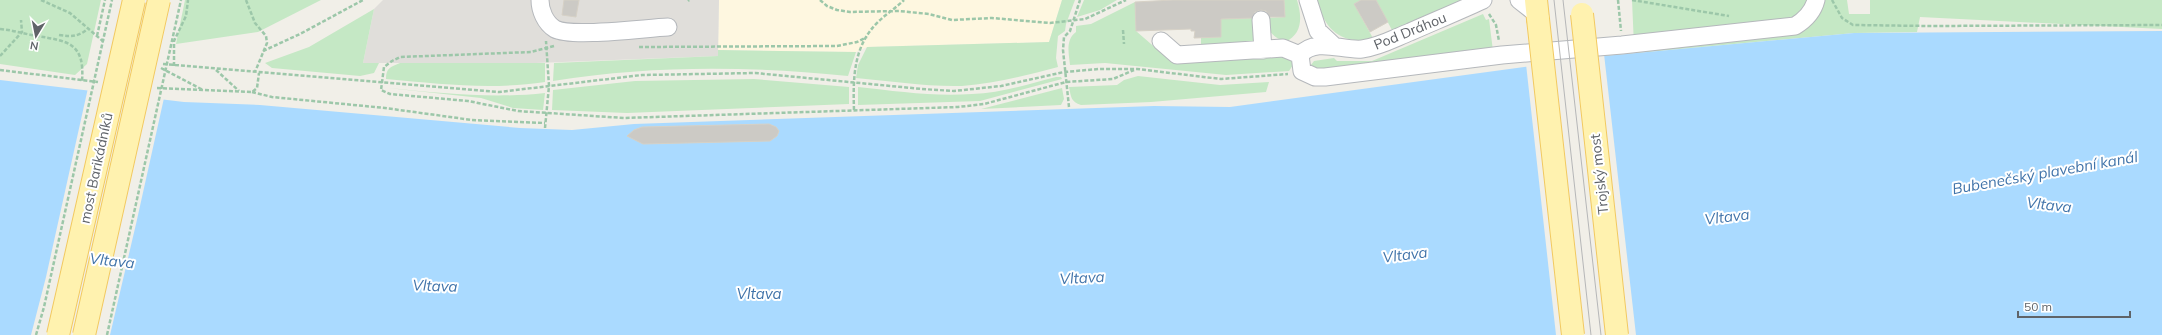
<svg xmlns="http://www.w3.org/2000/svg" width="2162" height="335" font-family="Mulish,sans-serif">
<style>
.commercial{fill:#fef7e0}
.industrial{fill:#e0deda}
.green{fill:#c5e8c5}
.water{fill:#aadaff}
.pier{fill:#f1efe8}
.building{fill:#cccac5;stroke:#d6d1c6}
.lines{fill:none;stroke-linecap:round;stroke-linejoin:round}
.minor-casing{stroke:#b5b8bc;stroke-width:19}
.major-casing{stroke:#f2c960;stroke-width:24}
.path{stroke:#9cc7a9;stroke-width:2.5;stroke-dasharray:4 2;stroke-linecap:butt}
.minor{stroke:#fff;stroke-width:17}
.major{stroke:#fff2af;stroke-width:22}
.tram{stroke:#b6b7b8;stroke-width:1}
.major-bridge-casing{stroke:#f2c960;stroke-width:24;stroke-linecap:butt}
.path-bridge{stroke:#9cc7a9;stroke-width:2.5;stroke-dasharray:4 2;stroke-linecap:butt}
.major-bridge{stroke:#fff2af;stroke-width:22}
.labels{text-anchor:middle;stroke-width:4;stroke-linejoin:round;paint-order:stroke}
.street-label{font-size:14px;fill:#5f6368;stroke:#fff}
.water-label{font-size:15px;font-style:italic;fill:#4174aa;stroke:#fff}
</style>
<rect width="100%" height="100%" fill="#f1efe8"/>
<path class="commercial" d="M719 0H1062L1049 42 867 47 856 52 718 50Z"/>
<path class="industrial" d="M383 0H719L718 56 536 63H363L374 9Z"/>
<path class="green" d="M0 0H101L87 64 75 75 0 64Z
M185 0H321L258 32 176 44Z
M1062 0H1075L1066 24 1065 31 1058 36 1056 58 1058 67C1027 75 995 84 962 86 927 87 891 81 856 78L858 65 867 47 1049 42Z
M1084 0H1117L1100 10 1077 17Z
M1284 0H1297C1302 16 1303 34 1285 42 1272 37 1268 30 1262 18L1285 17Z
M1317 0H1361L1354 4 1374 40C1341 44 1325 31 1317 0Z
M1376 0H1466L1393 32Z
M1632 0H1847L1849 14H1870V0H2162V29L1920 17 1917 32 1854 33 1604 56V50L1634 46Z
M1135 2 1136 31 1166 57 1287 55 1292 59 1293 65 1289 71 1226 75 1105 63 1070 65C1069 54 1065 40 1076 32V26L1091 24Z
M374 9 363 63H379L374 73 360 76 272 68 265 63 309 47Z
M1483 14 1486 20 1489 19 1493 51 1319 69 1311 65 1314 61 1334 58 1337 61H1372Z
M1253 18 1254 42 1201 46V38L1221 37V19Z
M718 50 856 52 848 76C748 66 653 65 553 81L554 63 718 56Z
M400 63H545V82C490 90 441 84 386 79 386 68 390 67 400 63Z
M1138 76 1220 85 1269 82 1266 92 1151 102 1081 105C1071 102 1071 97 1069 87L1117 85 1124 80Z
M1056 77H1061L1062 79 980 101 858 105V87C896 91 934 97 972 94 1001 93 1029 84 1056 77Z
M754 79 849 87V104L627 113 552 110 553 90 635 81Z
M388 88C441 93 492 99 545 93L543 110 513 108 481 98Z
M1062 88 1064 99 1061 105 981 109Z"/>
<path class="water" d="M2162 31V335H0V80L184 102 260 105 520 128 572 130 634 124 1154 106 1230 107 1604 56 1854 33Z"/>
<path class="pier" d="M1604 54 1636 335H1556L1526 64Z
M88 88 164 98 136 224 110 335H31L46 277Z"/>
<path class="building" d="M564 0H579L576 17 562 15Z
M1173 0H1284L1285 17H1270L1266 11 1261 10 1255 12 1252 18 1221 19V37L1194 38 1195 31H1191V29L1136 31 1135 2Z
M1361 0H1376L1388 22 1370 32 1354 4Z
M769 124 776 127 779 131 777 136 770 141 643 144 627 136 634 130 642 127Z"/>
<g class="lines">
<defs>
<path id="minor" d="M540 0C540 10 545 23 555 29 572 38 645 28 668 27
M1308 0 1318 31 1334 46
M1483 0C1459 11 1435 21 1410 32 1395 38 1379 47 1362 49 1342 51 1316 37 1300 55L1302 71 1315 77H1325L1502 55 1622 45 1795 26C1805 20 1813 12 1816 0
M1519 0 1538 15
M1261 20 1263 50
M1161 41 1177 55 1283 48 1300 55"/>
<path id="major" d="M1536 0 1538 19"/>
</defs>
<use href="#minor" class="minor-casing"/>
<use href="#major" class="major-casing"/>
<path class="path" d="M41 0 70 13 105 43
M246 0 255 23 266 36 267 43 255 72
M820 0 827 6 837 10 850 12 899 11 929 14 952 20 992 18 1050 23 1085 19 1126 0
M1618 0 1621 31
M1632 0 1729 16
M1832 0 1842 18 1853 25 1930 26 2162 25
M688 1 689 0
M1489 14 1496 25 1499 41
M0 29C13 30 24 34 37 36 68 41 85 43 82 81
M1123 30 1124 44
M59 35C72 37 78 37 89 28
M97 36 105 0
M554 46 531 52 400 57 392 61 384 67 381 90 390 94 468 101 518 111 624 118 958 107 984 104 1066 82 1113 79 1134 70
M639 47 837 46 857 42 867 37
M263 51 300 34 363 0
M0 56 22 32 21 20
M163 64 499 92 642 75 755 73 922 89 954 91 1001 86 1064 72 1099 69H1137L1221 79 1288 74
M174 66V41L186 16 188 0
M161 68 203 90
M0 70 98 82
M216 70 239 91
M157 88 252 92 257 88 259 73
M252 92 272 97 385 108 472 120 545 123
M1069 107 1063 50 1064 37 1070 31 1080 0
M854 110C853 79 853 46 878 22 886 14 896 8 904 0
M545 128 549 86 546 41"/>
<use href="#minor" class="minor"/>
<use href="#major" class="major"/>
<path class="tram" d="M1554 0 1591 335
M1563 0 1601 335"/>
<defs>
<path id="major-bridge" d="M1582 14 1617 335
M1538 19 1573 335
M58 335 134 0
M84 335 159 0"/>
</defs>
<use href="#major-bridge" class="major-bridge-casing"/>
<path class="path-bridge" d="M36 335 44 307 112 0
M107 335 181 0"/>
<use href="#major-bridge" class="major-bridge"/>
</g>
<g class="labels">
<g class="street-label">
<text transform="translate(1410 31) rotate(-22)" y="5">Pod Dráhou</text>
<text transform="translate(96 168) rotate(-78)" y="5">most Barikádníků</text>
<text transform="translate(1599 174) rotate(-96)" y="5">Trojský most</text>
</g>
<g class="water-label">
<text transform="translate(2045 173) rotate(-10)" y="5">Bubenečský plavební kanál</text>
<text transform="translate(2049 205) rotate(6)" y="5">Vltava</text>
<text transform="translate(1727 217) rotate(-7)" y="5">Vltava</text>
<text transform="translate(1405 255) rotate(-7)" y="5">Vltava</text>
<text transform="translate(112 261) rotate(6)" y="5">Vltava</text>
<text transform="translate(1082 278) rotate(-3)" y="5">Vltava</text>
<text transform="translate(435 286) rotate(2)" y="5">Vltava</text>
<text x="759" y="299">Vltava</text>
</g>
</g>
<g transform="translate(36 36) rotate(190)" stroke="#ffffff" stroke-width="3" paint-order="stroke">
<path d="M0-3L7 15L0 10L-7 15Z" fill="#5f6368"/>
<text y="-6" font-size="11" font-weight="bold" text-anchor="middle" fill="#5f6368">N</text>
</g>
<path d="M2018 311v6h112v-6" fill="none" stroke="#5f6368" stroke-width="2"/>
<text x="2024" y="311" font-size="12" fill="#5f6368" stroke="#ffffff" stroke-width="3" paint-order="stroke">50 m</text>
</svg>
